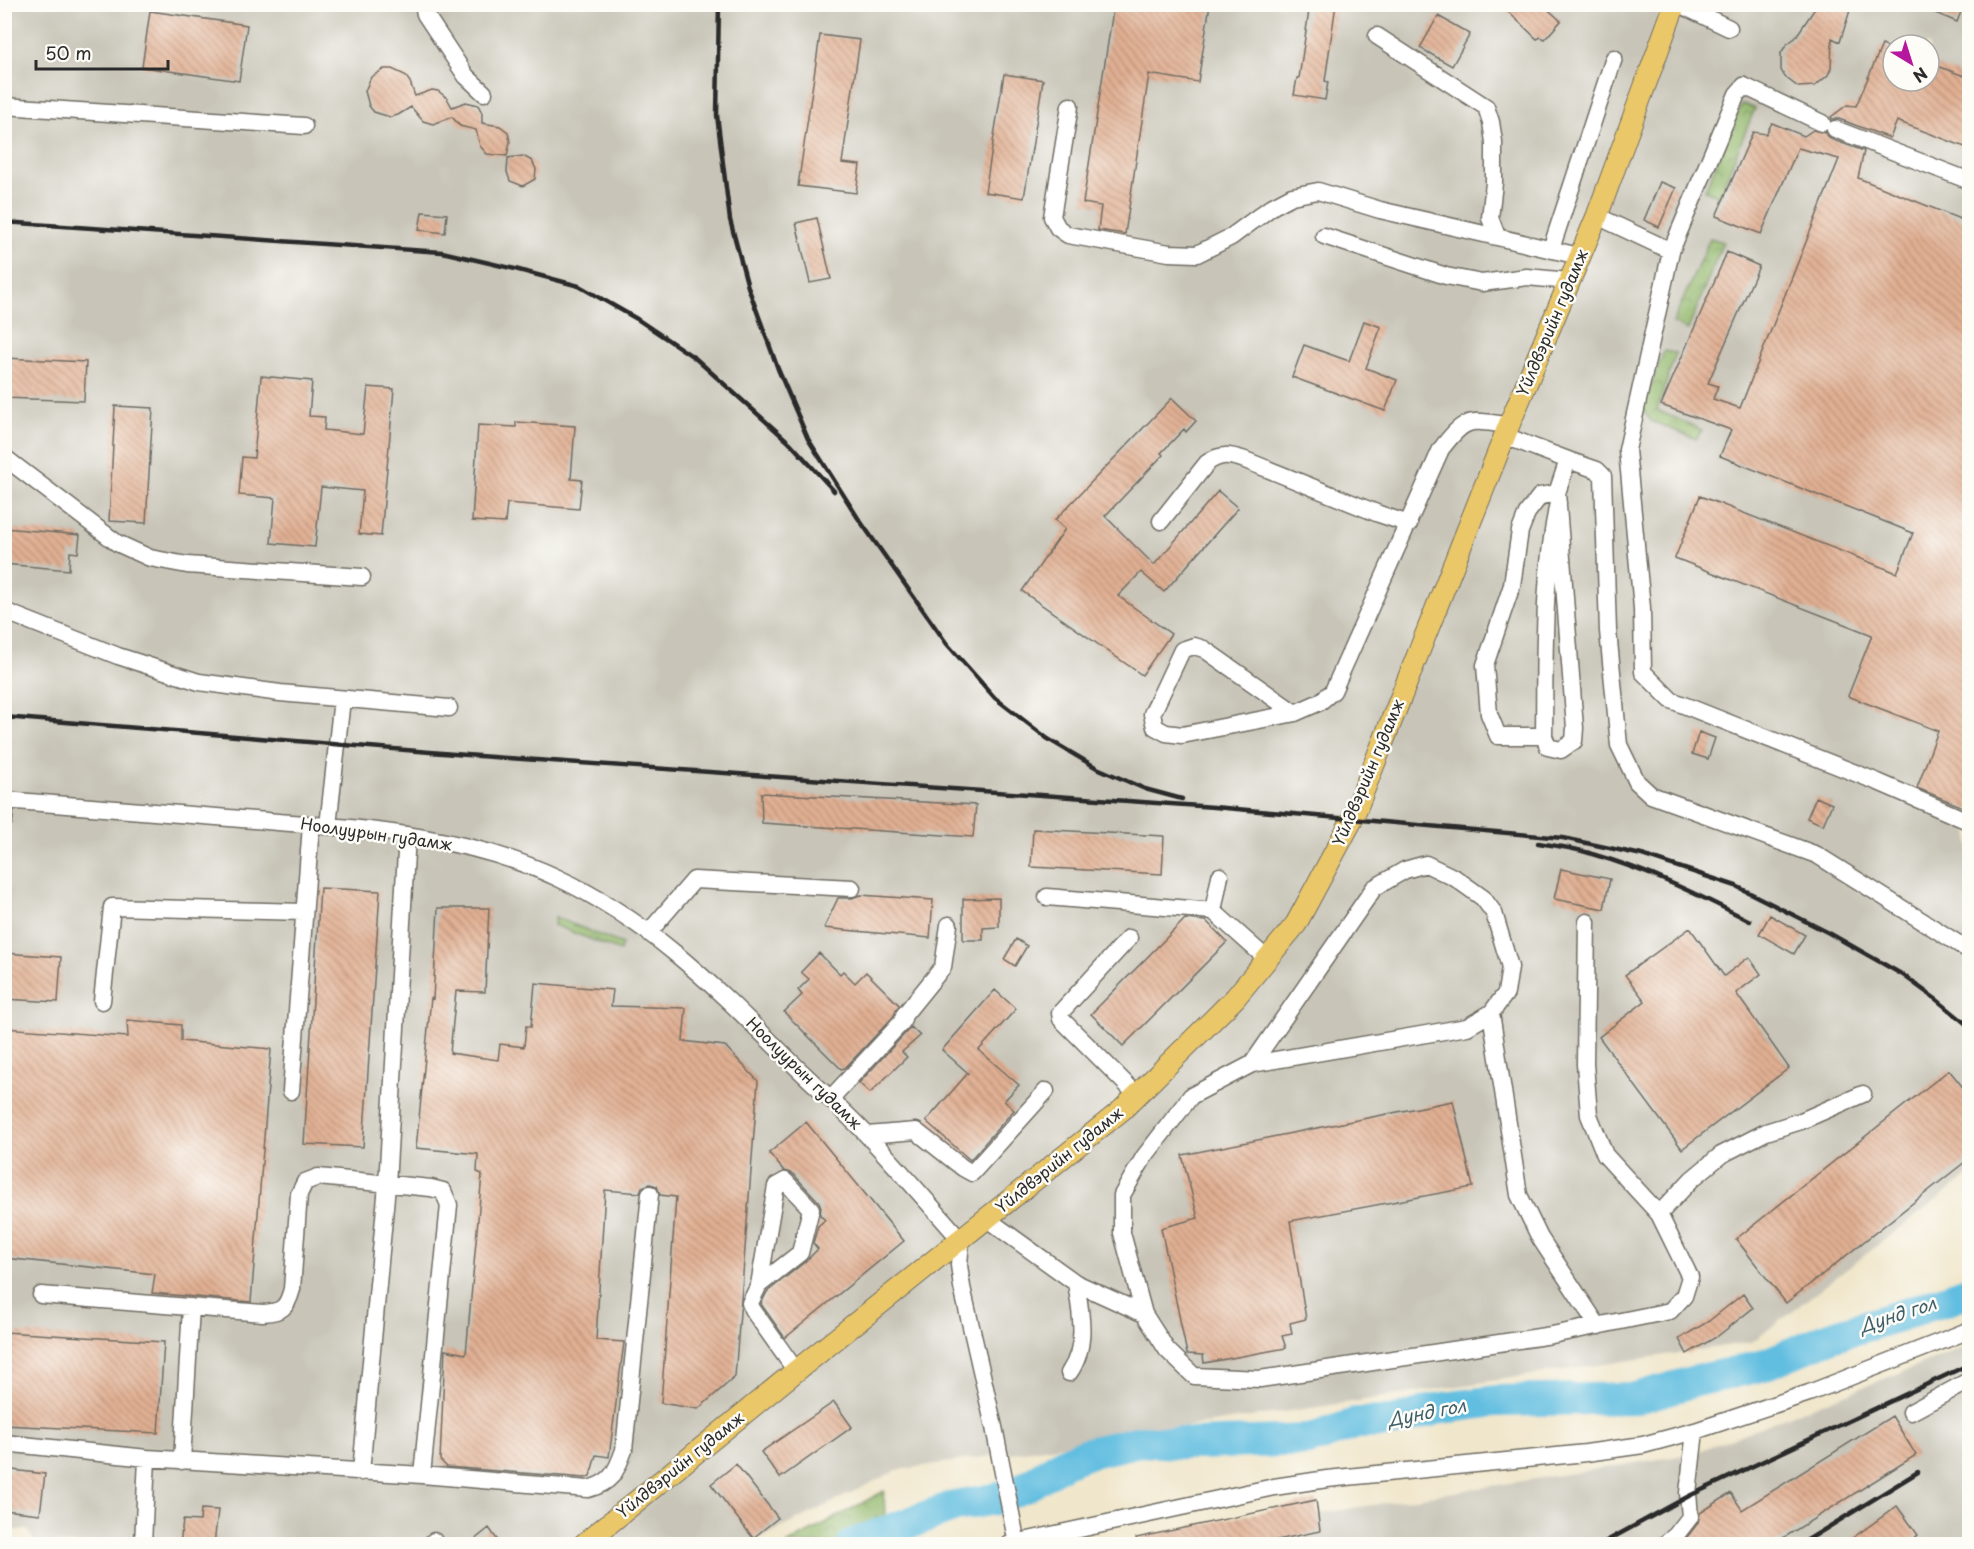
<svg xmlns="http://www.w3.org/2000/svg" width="1974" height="1549" font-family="'Playpen Sans',sans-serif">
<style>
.industrial{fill:#c8c4b8;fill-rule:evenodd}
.forest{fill:url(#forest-crowns);stroke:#5e714c;stroke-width:1.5}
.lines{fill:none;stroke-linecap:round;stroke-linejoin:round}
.river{stroke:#62bee0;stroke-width:32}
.building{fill:url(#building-back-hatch)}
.minor-casing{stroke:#706c63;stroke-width:19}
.major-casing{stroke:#706c63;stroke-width:23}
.minor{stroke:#fff;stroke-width:16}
.major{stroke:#eac769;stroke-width:21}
.rail{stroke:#2b2b2b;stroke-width:4.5}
.labels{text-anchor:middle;stroke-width:5;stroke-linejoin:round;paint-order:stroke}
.street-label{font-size:16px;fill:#2b2b2b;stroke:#fdfcf7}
.water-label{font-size:18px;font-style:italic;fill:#3e5e6a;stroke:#fdfcf7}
</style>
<defs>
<pattern id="forest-crowns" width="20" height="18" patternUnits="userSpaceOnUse" patternTransform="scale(1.5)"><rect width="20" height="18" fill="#92b76c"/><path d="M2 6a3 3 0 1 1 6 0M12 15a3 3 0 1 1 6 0" fill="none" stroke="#779559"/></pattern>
<pattern id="building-back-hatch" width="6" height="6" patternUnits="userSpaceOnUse" patternTransform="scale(1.5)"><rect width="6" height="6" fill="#e1b093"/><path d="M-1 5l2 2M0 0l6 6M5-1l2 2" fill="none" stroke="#b78f78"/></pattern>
</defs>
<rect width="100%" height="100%" fill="#fdfcf7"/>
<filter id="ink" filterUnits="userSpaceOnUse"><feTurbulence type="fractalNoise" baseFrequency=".0167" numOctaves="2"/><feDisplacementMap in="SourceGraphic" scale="12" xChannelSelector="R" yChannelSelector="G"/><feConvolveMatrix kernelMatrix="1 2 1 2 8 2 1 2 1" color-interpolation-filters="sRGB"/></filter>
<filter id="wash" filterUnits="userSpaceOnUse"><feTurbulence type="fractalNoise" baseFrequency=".008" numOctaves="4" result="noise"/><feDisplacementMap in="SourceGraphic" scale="24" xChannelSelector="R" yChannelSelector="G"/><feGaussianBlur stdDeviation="1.35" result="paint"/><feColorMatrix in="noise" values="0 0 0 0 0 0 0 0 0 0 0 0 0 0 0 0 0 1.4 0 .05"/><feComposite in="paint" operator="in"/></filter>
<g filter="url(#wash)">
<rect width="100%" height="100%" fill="#f0e6cb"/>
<path class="industrial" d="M5 5H1969V1175L1752 1342 897 1470 749 1544H588L561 1535 549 1544H35L28 1530H5ZM1893 45H1929V81H1893Z
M1969 1346V1544H1194L1328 1512 1691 1454Z"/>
<path class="forest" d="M1742 104 1755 108 1719 196 1705 190Z
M1710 238 1723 242 1688 330 1673 323Z
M1664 351 1676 353 1657 410 1702 430 1696 439 1651 421 1642 409Z
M555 917 622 944 620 951 554 925Z
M884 1491 885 1517 834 1544H787Z"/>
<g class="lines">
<path class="river" d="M853 1544 955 1506 995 1499 1025 1487 1065 1462 1088 1453 1140 1441 1196 1444 1309 1440 1357 1423 1393 1422 1436 1409 1496 1401 1636 1398 1696 1381 1761 1366 1832 1336 1902 1315 1970 1291"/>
</g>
<g id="blocks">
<path class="building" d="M1114 4H1210L1198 82 1149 74 1125 234 1098 230 1101 206 1083 203Z
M1310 4H1336L1325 81 1328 82 1325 100 1294 95 1297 78H1299Z
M1500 4H1542L1561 21 1545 39 1541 37 1537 39Z
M1818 4H1852L1840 42 1832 38 1831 68 1828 75 1815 86 1798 87 1785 77 1781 70V53L1786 45 1795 38Z
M1914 4H1964L1957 22Z
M150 11 247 25 239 81 142 67Z
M1438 16 1470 34 1452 66 1420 48Z
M820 35 860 40 842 163 860 165 856 193 798 186Z
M1882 45 1893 49V81H1929V63L1970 78V149L1897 121 1890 138 1839 119H1832L1831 117 1847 105 1856 106Z
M384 69H392L405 75 410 82 415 96 432 90 438 91 447 98 452 107 466 102 478 105 482 113V123L500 126 508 132 510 142 507 156 487 154 480 146 476 130 460 126 452 117 433 124 423 121 411 107 398 115 390 117 374 112 369 106 365 91 371 77Z
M1004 74 1043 80 1024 198 985 192Z
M1772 123 1804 136 1813 130 1825 133 1831 139 1864 151 1858 178 1970 223V810L1917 788 1938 731 1848 696 1872 635 1675 558 1700 496 1897 573 1913 533 1720 456 1731 430 1661 405 1727 252 1759 266 1708 383 1718 386 1713 399 1740 408 1839 159 1798 148 1761 234 1716 216 1753 132 1766 134Z
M523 156 532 161 536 169 535 179 523 186 510 181 507 172 508 158Z
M1660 182 1676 188 1659 227 1644 220Z
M422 212 447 214 445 233 419 230Z
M817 218 831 279 810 283 796 223Z
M1364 321 1381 327 1366 368 1397 380 1385 411 1292 377 1304 345 1349 361Z
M4 358 86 362 84 401 4 398Z
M261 376 312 381 309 416 325 417 324 430 363 434 368 387 394 389 381 536 359 534 363 491 321 487 315 547 271 543 275 498 239 495 242 457 254 458Z
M1172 398 1196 421 1186 432 1184 429 1161 453 1163 455 1105 516 1154 565 1218 491 1238 508 1164 592 1141 572 1118 596 1171 634 1142 675 1022 591 1065 529 1055 520Z
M115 406 153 408 146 523 109 521Z
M516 422 575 426 571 479 582 480 579 509 507 503 505 523 472 521 478 425 516 427Z
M4 528 80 535 78 553 70 552 69 570 4 564Z
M1699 732 1715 738 1708 759 1692 754Z
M761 793 976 805 973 837 762 823Z
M1816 797 1832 804 1823 825 1807 818Z
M1033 829 1164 836 1162 874 1031 867Z
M1561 869 1610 879 1604 909 1554 899Z
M320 888 380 891 363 1147 304 1144Z
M860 895 933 900 930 938 824 928 838 898H852Z
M999 898V927L983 928V940H963V899Z
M438 908H489L485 992 456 991 450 1053 498 1060 500 1044 524 1047 526 1026 531 1027 535 983 613 990 611 1006 686 1008 683 1041 725 1046 758 1081 735 1377 698 1409 661 1403 676 1197 660 1195 657 1186 650 1184 642 1187 640 1193 605 1190 596 1340 624 1342 609 1457 596 1455 590 1476 585 1478 447 1467 440 1460 445 1350 466 1354 482 1174 477 1172 478 1154 416 1148 431 998 433 999Z
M1770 915 1805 935 1794 954 1759 934Z
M1185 919 1206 921 1227 942 1123 1046 1091 1014Z
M1690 928 1724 976 1749 957 1761 974 1736 993 1789 1068 1682 1149 1599 1037 1645 1001 1625 975Z
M1016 939 1027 946 1015 966 1004 959Z
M4 953 61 957 58 1002 4 999Z
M819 953 840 974 843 971 855 983 866 972 899 1005 893 1017 845 1068 841 1069 784 1012 802 995 798 990 809 979 801 972Z
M995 990 1016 1009 979 1050 1019 1085 1004 1101 1014 1110 970 1160 926 1121 968 1073 942 1050Z
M127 1020 181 1025V1041L271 1049 251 1302 152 1293 155 1274 4 1258V1028L128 1037Z
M911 1027 920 1036 902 1052 907 1057 870 1093 859 1083Z
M1949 1070 1970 1096V1158L1786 1303 1736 1239Z
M1453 1101 1473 1187 1290 1221 1306 1319 1290 1323 1292 1334 1282 1336 1286 1348 1204 1363 1203 1355 1187 1354 1161 1228 1198 1218 1182 1155Z
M806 1122 904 1241 785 1338 761 1304 767 1292 806 1261 818 1249 813 1243 818 1226 825 1220 820 1215 821 1207 819 1202 793 1174 784 1171 769 1153Z
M1743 1294 1753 1308 1718 1336 1687 1354 1679 1339 1709 1321Z
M4 1332 164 1342 158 1433 4 1425Z
M834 1402 852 1427 780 1478 761 1452Z
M1892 1416 1916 1455 1772 1545H1681L1698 1523 1700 1513 1731 1493 1742 1510Z
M736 1464 778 1518 753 1538 711 1484Z
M4 1469 45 1474 40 1514 4 1510Z
M1316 1500 1320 1531 1254 1545H1137L1136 1538Z
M1897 1506 1918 1535 1905 1545H1843Z
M201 1509 218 1510 214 1545H180L183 1520 200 1521Z
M489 1528 501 1545H468Z"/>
</g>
</g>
<g filter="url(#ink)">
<use href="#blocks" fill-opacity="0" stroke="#706c63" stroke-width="1.5"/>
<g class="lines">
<defs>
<path id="minor" d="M423 4 425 14 466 76 484 93
M1679 4 1729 28
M1377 36 1486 107 1491 122 1494 142V183L1490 218 1497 236
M4 106 304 126
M1070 106 1052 217 1058 228 1068 235 1169 253 1197 254 1231 237 1273 206 1292 196 1318 191 1380 210 1579 256
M1822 123 1744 86 1737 94 1671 251 1627 450 1642 608 1643 672 1671 700 1878 782 1970 822
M1835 129 1970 181
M1597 216 1671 251
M1324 236 1446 276 1482 283 1527 277 1569 281
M1551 249 1614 58
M1505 436 1568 460
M4 457 117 543 150 558 187 565 362 577
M1558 503C1542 579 1545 659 1544 736L1548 747 1561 750 1574 741 1575 728 1557 493 1568 460 1597 470 1603 476 1608 631 1619 745 1637 782 1651 795 1817 855 1970 951
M1161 521 1207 463C1221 453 1229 455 1245 460L1379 514 1409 524
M4 611 118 656 199 682 280 693 449 708
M1295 713 1204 649 1194 646 1182 650 1152 714 1155 727 1166 733 1182 735 1295 713 1320 702 1333 691 1441 449C1467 415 1469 421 1509 425
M1544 736H1498L1489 714 1485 665 1512 585 1520 531 1527 513 1540 496 1557 493
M4 800C88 806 171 813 254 820 356 828 464 834 558 878 650 921 713 985 784 1055 812 1083 842 1108 868 1136 900 1170 930 1205 961 1240L959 1265 962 1287 994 1427 1017 1544
M4 820 6 800
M328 826 342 699
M1047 897 1213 911 1267 959
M1213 911 1220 876
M649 932 694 880 852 888
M1129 938 1060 1013 1061 1019 1137 1095
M102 1001 112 907 304 912
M1491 1013 1519 1195 1540 1238 1598 1326
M291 1091 311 825
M830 1099 902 1022 904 1015 943 967 949 925
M867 1135 916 1131 963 1168 972 1173 1046 1091
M1659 1214 1692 1179 1721 1155 1766 1132 1801 1121 1863 1094
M987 1219 1076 1283 1144 1314 1167 1350 1194 1376 1260 1379 1552 1335 1670 1311 1684 1296 1690 1277 1659 1214 1605 1155 1589 1115 1585 1064 1587 922
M759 1285 776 1186 785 1181 811 1209 800 1253 759 1285 750 1303 752 1309 796 1371
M41 1295 263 1313C282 1312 287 1308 292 1289L299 1194 305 1182 318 1177 431 1188 443 1191 449 1205 422 1475
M1144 1314 1122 1233V1195L1144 1157 1191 1096 1252 1064 1467 1027 1491 1013 1506 993 1510 967 1494 913 1483 898 1455 878 1426 864 1405 870 1374 888 1252 1064
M1069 1373C1088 1346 1081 1313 1076 1283
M1911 1412 1970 1380
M4 1443 147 1458 422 1475 588 1489C611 1483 616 1473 624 1450L650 1194
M182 1461 191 1307
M361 1472 387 1185 407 835
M143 1544 147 1458
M431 1544 434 1541
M1010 1544 1274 1487 1327 1479 1586 1453 1643 1445 1695 1431 1809 1393 1970 1330
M1665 1544 1676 1535 1690 1517 1688 1493 1695 1431"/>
<path id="major" d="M584 1544 796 1371 1122 1110 1235 998 1296 924 1352 820 1509 425 1597 216 1675 4"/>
</defs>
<use href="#minor" class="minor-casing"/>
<use href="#major" class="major-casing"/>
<use href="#minor" class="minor"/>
<use href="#major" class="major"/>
<path class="rail" d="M719 4 717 115 730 220 748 287 778 369 808 439 858 518 947 644 995 698 1048 739 1097 768 1145 789 1182 799
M4 222 442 252 515 269 579 286 637 319 695 358 791 444 834 491
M4 717 479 756 1214 807 1563 838 1642 855 1736 886 1829 933 1903 975 1937 1000 1970 1027
M1538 843C1556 846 1575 848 1592 854 1648 870 1699 895 1750 921
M1601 1544 1689 1496 1970 1364
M1801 1544 1918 1472"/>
</g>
</g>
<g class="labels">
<g class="street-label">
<text transform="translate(1552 323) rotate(-67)" y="6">Yйлдвэрийн гудамж</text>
<text transform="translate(1368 773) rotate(-67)" y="6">Yйлдвэрийн гудамж</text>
<text transform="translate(376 834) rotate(8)" y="6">Ноолуурын гудамж</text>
<text transform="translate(804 1073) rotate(44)" y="6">Ноолуурын гудамж</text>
<text transform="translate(1059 1160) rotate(-39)" y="6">Yйлдвэрийн гудамж</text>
<text transform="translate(680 1465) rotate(-39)" y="6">Yйлдвэрийн гудамж</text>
</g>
<g class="water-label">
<text transform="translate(1898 1315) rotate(-18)" y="6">Дунд гол</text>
<text transform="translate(1427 1413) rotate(-11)" y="6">Дунд гол</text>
</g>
</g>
<rect width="1974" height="1549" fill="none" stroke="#fdfcf7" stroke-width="24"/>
<g transform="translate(1911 63) rotate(142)"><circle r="28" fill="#fdfcf7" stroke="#a9a8a5" stroke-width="1.5"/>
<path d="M0-4.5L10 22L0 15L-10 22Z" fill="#b5179e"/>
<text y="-9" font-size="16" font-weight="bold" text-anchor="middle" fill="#2b2b2b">N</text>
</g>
<path d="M36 60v9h132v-9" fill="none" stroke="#2b2b2b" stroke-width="3"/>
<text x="45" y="60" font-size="18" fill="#2b2b2b" stroke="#fdfcf7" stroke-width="4.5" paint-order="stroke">50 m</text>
</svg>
